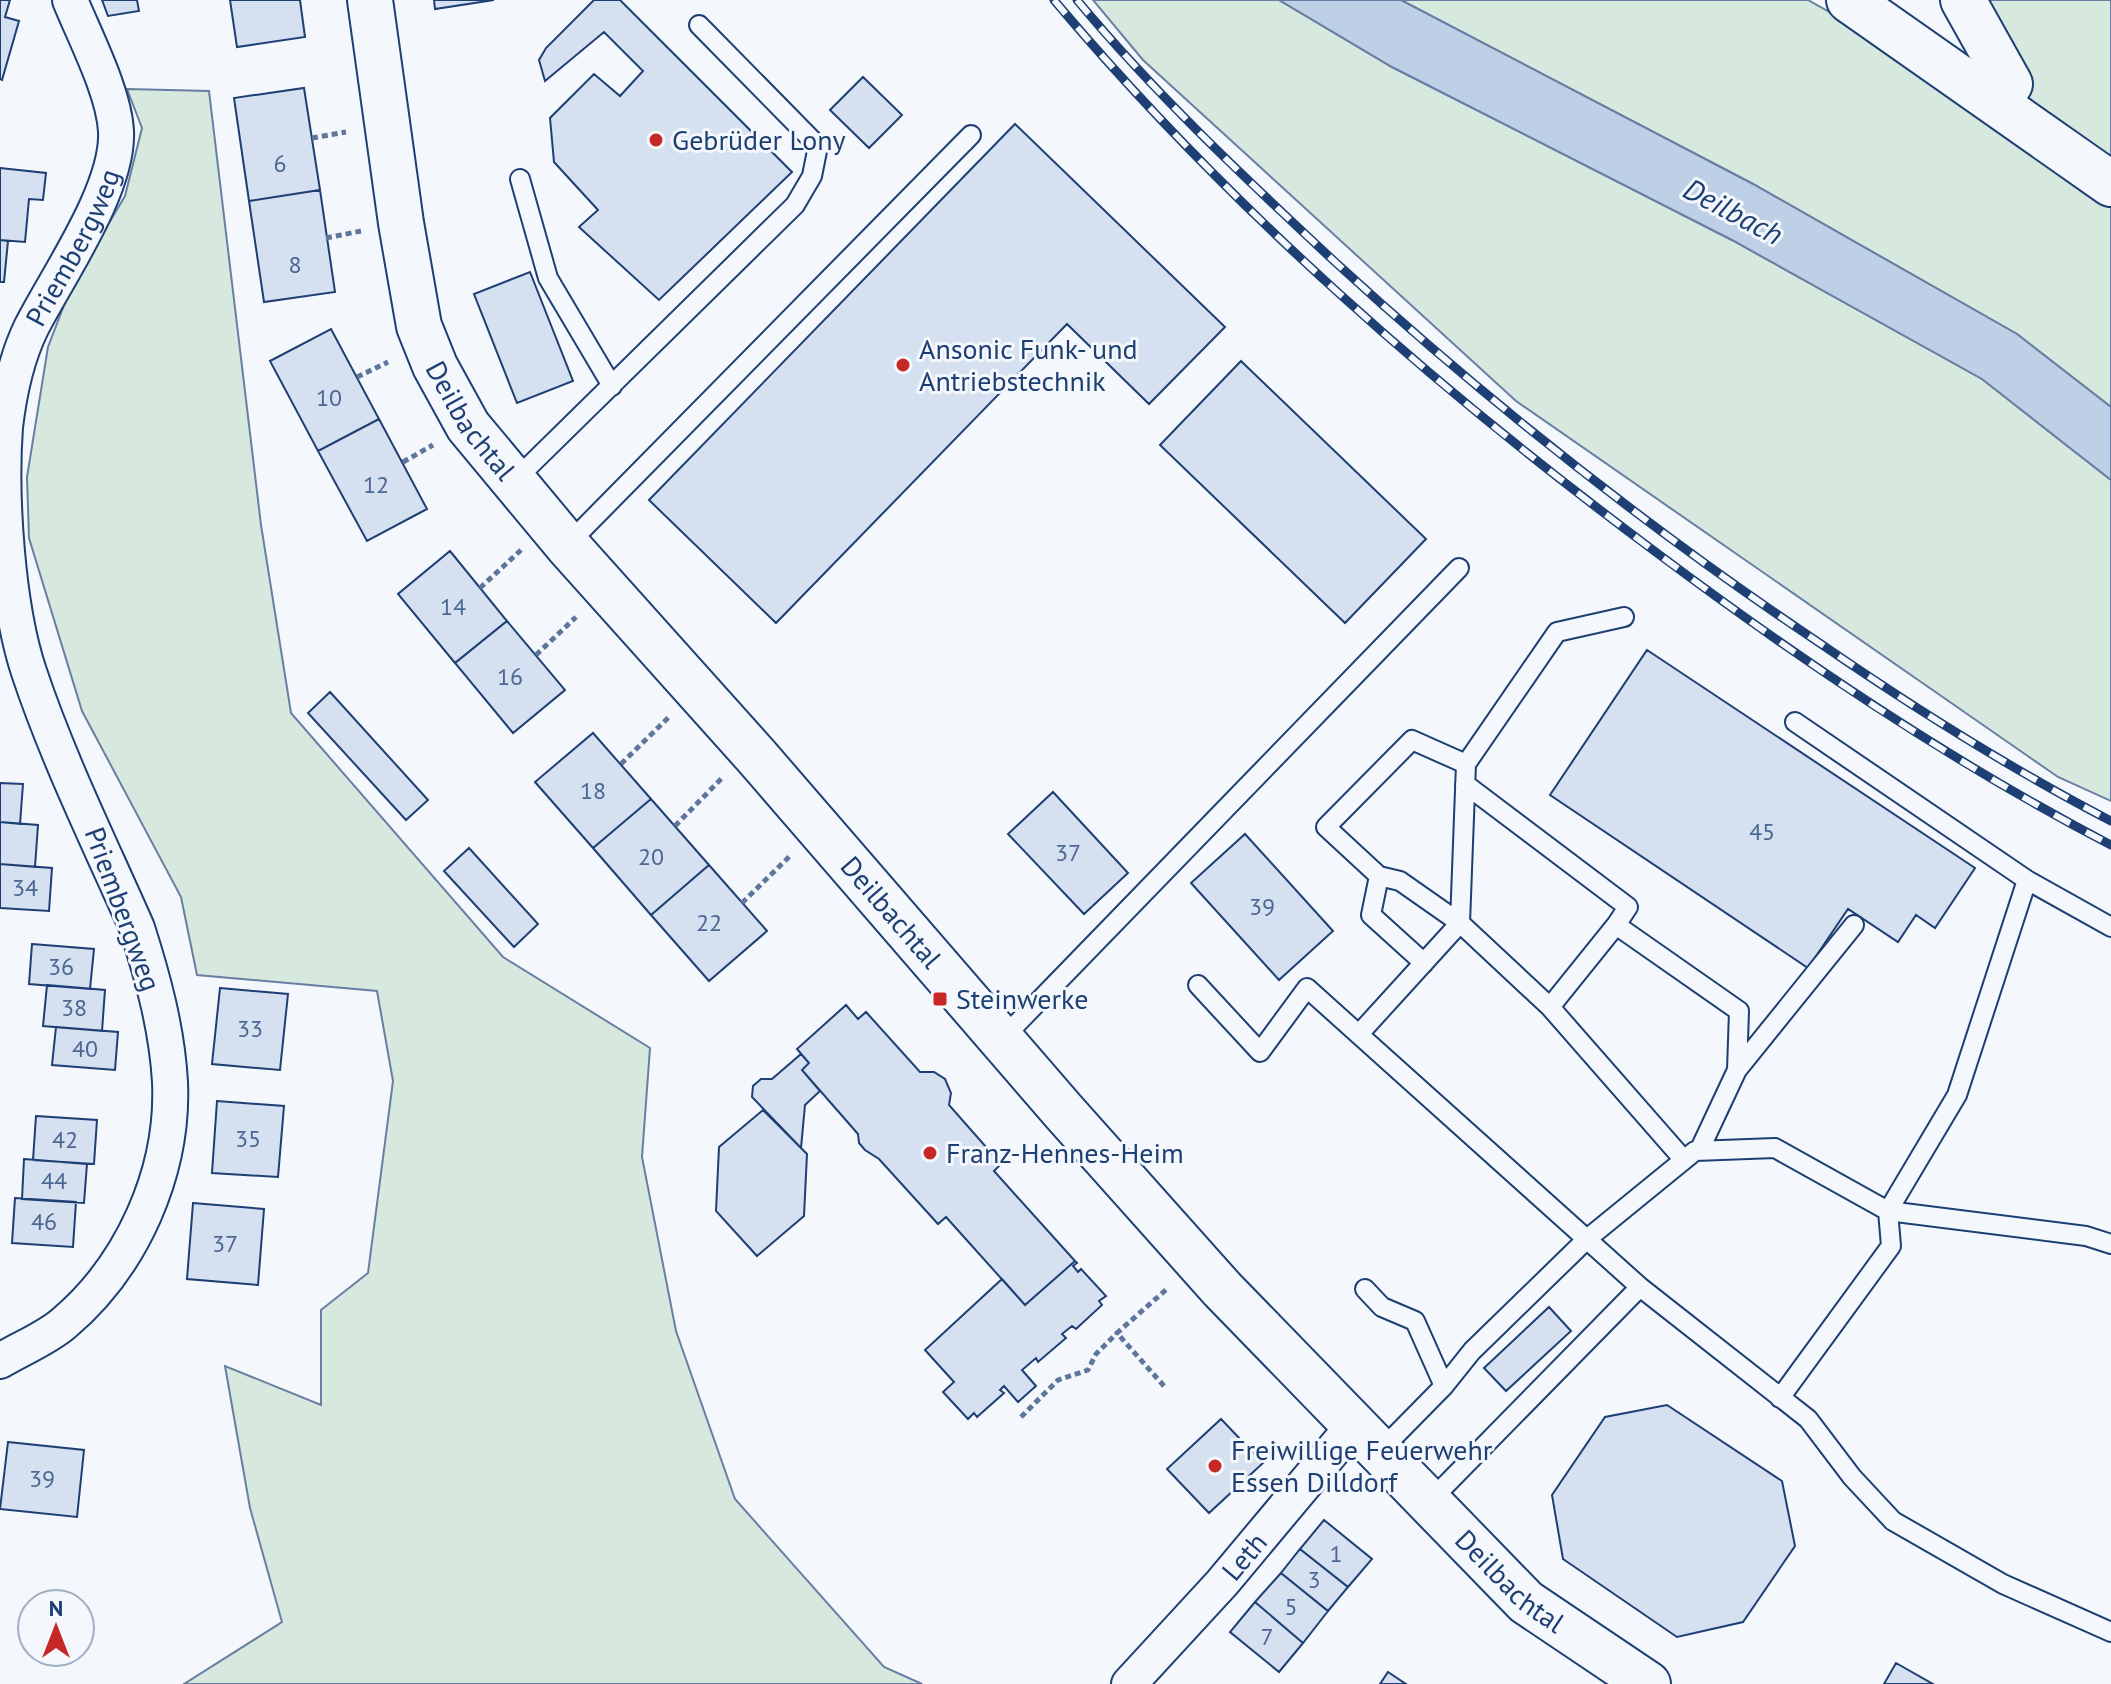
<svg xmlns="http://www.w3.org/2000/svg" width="2111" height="1684" font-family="'PT Sans',sans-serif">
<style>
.green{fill:#d7e8df;stroke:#687fa3;stroke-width:2}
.water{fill:#bed0e5;stroke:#687fa3;stroke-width:2}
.building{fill:#d5e0f0;stroke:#1d3f73;stroke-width:2}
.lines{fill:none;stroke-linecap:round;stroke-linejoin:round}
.lane-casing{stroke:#1d3f73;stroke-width:22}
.street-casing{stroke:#1d3f73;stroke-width:38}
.secondary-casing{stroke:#1d3f73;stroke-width:48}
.path{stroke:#5e769c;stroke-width:5;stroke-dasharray:6 4;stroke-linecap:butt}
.lane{stroke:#f4f7fb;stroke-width:18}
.street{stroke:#f4f7fb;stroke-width:34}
.secondary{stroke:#f4f7fb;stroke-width:44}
.rail-casing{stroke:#1d3f73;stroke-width:9}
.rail{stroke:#f4f7fb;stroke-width:6;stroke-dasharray:18;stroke-linecap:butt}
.poi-dot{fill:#c62828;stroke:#f4f7fb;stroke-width:3}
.labels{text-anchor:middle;stroke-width:6;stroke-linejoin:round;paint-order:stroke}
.number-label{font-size:24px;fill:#4b6792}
.poi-label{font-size:28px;fill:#1d3f73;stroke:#f4f7fb;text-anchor:start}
.street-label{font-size:28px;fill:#1d3f73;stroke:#f4f7fb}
.water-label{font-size:30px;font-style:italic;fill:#1d3f73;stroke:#f4f7fb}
</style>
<rect width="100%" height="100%" fill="#f4f7fb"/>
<path class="green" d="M1093 0H1279L1392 67 1732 240 1982 379 2111 480V801L2058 777 1516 401 1143 60Z
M1401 0H1808L2006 112 2111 187V407L2017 334 1753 184Z
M1974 0H2111V181L2007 107Z
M127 89 209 91 261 525 291 713 503 957 650 1048 642 1157 676 1331 735 1499 884 1667 922 1684H184L282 1622 250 1508 225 1366 321 1405V1310L368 1273 393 1081 377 991 197 975 181 897 82 711 29 538 27 477 48 347 71 287 125 196 142 128Z"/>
<path class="water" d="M1279 0H1401L1753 184 2017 334 2111 407V480L1982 379 1732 240 1392 67Z"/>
<path class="building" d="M0 0H10L5 17 19 21 2 80 0 79Z
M102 0H137L139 11 108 16Z
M230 0H300L305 37 237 47Z
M434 0H494L435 9Z
M594 0H620L792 172 659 300 579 227 598 210 554 162 550 118 594 74 620 96 643 71 604 32 545 81 539 60 546 48Z
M863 77 902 115 869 148 830 110Z
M304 88 320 190 249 201 234 98Z
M1015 124 1225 327 1149 404 1067 324 776 623 649 500Z
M0 168 46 173 43 200 29 199 25 242 0 240Z
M320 190 335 292 264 302 249 201Z
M0 240 8 241 4 282H0Z
M530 272 573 381 517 403 474 294Z
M331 329 379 419 318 451 270 361Z
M1241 361 1426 539 1345 623 1160 445Z
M379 419 427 509 367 541 318 451Z
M450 551 507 621 455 663 398 594Z
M507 621 565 690 513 733 455 663Z
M1647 650 1975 868 1935 928 1916 915 1898 942 1848 909 1808 968 1550 795Z
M330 692 428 800 406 820 308 713Z
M593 733 651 799 593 848 535 782Z
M0 783 23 784 20 824 0 822Z
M1053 792 1128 873 1084 914 1008 834Z
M651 799 709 865 651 915 593 848Z
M0 822 38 825 35 867 0 864Z
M1245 834 1333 931 1279 980 1191 883Z
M469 848 538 924 514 947 444 871Z
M0 864 52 868 49 911 0 908Z
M709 865 767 931 709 981 651 915Z
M32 944 94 949 90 989 29 984Z
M47 985 105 990 102 1031 43 1026Z
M220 988 288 994 280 1070 212 1064Z
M846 1005 858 1019 866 1012 920 1072H934L945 1079 951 1093 949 1105 1001 1164 994 1171 1075 1261 1025 1305 946 1217 938 1224 879 1159 865 1150 859 1143 858 1134 802 1070 809 1063 797 1049Z
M56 1027 118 1032 115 1070 52 1065Z
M801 1054 809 1063 802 1070 820 1091 805 1105 801 1148 752 1097 753 1086 761 1079H772Z
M217 1101 284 1106 278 1177 212 1173Z
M763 1110 807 1154 804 1216 757 1256 716 1211 719 1147Z
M36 1116 97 1120 94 1164 33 1160Z
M24 1159 87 1164 84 1203 22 1199Z
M15 1198 76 1202 73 1247 12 1243Z
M193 1203 264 1209 258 1285 187 1279Z
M1075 1261 1077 1263 1073 1266 1078 1272 1081 1269 1106 1296 1099 1301 1102 1305 1076 1329 1072 1326 1062 1334 1066 1338 1038 1362 1036 1358 1022 1370 1036 1386 1018 1402 1004 1386 1000 1390 1004 1393 977 1417 974 1413 968 1419 943 1392 954 1382 925 1350 1002 1279 1025 1305Z
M1549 1307 1571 1331 1506 1391 1484 1368Z
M1667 1405 1782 1481 1795 1546 1743 1622 1677 1637 1563 1559 1552 1495 1605 1417Z
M1221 1419 1263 1463 1209 1513 1167 1469Z
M8 1442 84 1450 77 1517 0 1509Z
M1324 1520 1372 1559 1348 1587 1300 1549Z
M1300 1549 1348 1587 1328 1611 1281 1573Z
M1281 1573 1328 1611 1303 1643 1255 1602Z
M1255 1602 1303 1643 1279 1672 1230 1632Z
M1896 1663 1933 1684H1884Z
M1388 1672 1406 1684H1380Z"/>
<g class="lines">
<defs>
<path id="lane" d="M520 179 548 278 612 386
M514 481 795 205 812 176 818 146 699 25
M567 545 971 135
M1795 722 2027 880
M1465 784 1628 907 1616 925
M1379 876 1400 881 1460 923
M1460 923 1466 764 1557 632 1624 617
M1424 963 1371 915 1379 876 1326 827 1412 740 1466 764
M1198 985 1260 1052 1307 988 1640 1287 1808 1419 1852 1477 1893 1521 2003 1584 2111 1632
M1359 1034 1460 923 1550 1007
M1002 1039 1459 568
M1737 1070 1854 925
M1684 1160 1550 1007 1616 925 1739 1011 1737 1070 1699 1151
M1365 1289 1382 1307 1415 1321 1444 1386
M1780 1398 1891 1246 1888 1211 1957 1095 2027 880 2111 927
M1379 1452 1444 1386 1472 1351 1587 1239 1695 1151 1775 1148 1888 1211 2086 1236 2111 1244
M1429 1502 1640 1287"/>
<g id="street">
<path id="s1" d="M0 1361C20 1349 45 1339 63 1324 132 1266 174 1172 170 1082 167 1029 153 978 137 928 100 844 58 759 29 672 7 606 0 496 5 427 9 393 16 359 31 328 58 275 119 189 116 131 114 92 85 37 70 0"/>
<path id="s2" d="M1129 1684 1222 1583 1354 1425"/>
</g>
<g id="secondary">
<path id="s3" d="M370 0 401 223 419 326 435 366 468 426 567 545 757 757 1064 1112 1222 1289 1526 1602 1648 1684"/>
<path d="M1849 0 2111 184"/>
<path d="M1963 0 2010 84"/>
</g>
</defs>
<use href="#lane" class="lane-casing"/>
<use href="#street" class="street-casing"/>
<use href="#secondary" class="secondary-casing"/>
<path class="path" d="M312 138 346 132
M326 238 361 231
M357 377 388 362
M403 462 433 445
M480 588 521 550
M536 655 576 617
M621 764 669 717
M675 826 722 778
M742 903 790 856
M1164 1386 1117 1333 1168 1288
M1021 1417 1058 1380 1088 1370 1096 1354 1117 1333"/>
<use href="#lane" class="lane"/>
<use href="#street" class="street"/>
<use href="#secondary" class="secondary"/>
<defs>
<path id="rail" d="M1054 0C1230 209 1438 390 1657 553 1800 660 1953 763 2111 845
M1077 0C1155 94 1245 178 1334 261 1487 401 1649 529 1821 644 1914 708 2011 769 2111 821"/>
</defs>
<use href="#rail" class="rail-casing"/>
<use href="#rail" class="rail"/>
</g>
<g class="poi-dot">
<circle cx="656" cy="140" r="8"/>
<circle cx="903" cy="365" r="8"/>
<rect x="932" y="991" width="16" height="16" rx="4"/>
<circle cx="930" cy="1153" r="8"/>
<circle cx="1215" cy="1466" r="8"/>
</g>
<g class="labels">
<g class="number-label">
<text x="280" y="172">6</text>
<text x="295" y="273">8</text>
<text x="329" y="406">10</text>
<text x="376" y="493">12</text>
<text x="453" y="615">14</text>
<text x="510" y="685">16</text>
<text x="593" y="799">18</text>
<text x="1762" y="840">45</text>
<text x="1068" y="861">37</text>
<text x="651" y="865">20</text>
<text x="25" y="896">34</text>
<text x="1262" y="915">39</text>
<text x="709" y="931">22</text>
<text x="61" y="975">36</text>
<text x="74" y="1016">38</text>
<text x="250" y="1037">33</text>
<text x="85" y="1057">40</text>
<text x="248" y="1147">35</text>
<text x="65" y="1148">42</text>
<text x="54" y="1189">44</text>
<text x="44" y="1230">46</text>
<text x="225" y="1252">37</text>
<text x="42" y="1487">39</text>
<text x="1336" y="1562">1</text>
<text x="1314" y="1588">3</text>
<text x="1291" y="1615">5</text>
<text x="1267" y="1645">7</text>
</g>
<g class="poi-label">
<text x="672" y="150">Gebrüder Lony</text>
<text x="919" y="359">Ansonic Funk- und<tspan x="919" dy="32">Antriebstechnik</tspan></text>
<text x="956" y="1009">Steinwerke</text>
<text x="946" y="1163">Franz-Hennes-Heim</text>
<text x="1231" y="1460">Freiwillige Feuerwehr<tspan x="1231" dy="32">Essen Dilldorf</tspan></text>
</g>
<g class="street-label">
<text dy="10" stroke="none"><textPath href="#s1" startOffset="1224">Priembergweg</textPath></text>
<text dy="10" stroke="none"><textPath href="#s3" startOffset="438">Deilbachtal</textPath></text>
<text transform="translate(123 909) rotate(70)" y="10">Priembergweg</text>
<text dy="10" stroke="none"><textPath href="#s3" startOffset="1086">Deilbachtal</textPath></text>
<text dy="10" stroke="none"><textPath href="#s2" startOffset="172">Leth</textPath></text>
<text dy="10" stroke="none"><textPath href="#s3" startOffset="1998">Deilbachtal</textPath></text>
</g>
<g class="water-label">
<text transform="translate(1733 212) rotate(28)" y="10">Deilbach</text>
</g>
</g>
<g transform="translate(56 1628)"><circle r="38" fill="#f4f7fb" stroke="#9eadc5" stroke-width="2"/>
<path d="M0-6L14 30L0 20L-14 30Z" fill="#c62828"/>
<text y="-12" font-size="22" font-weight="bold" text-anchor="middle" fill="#1d3f73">N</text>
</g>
</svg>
